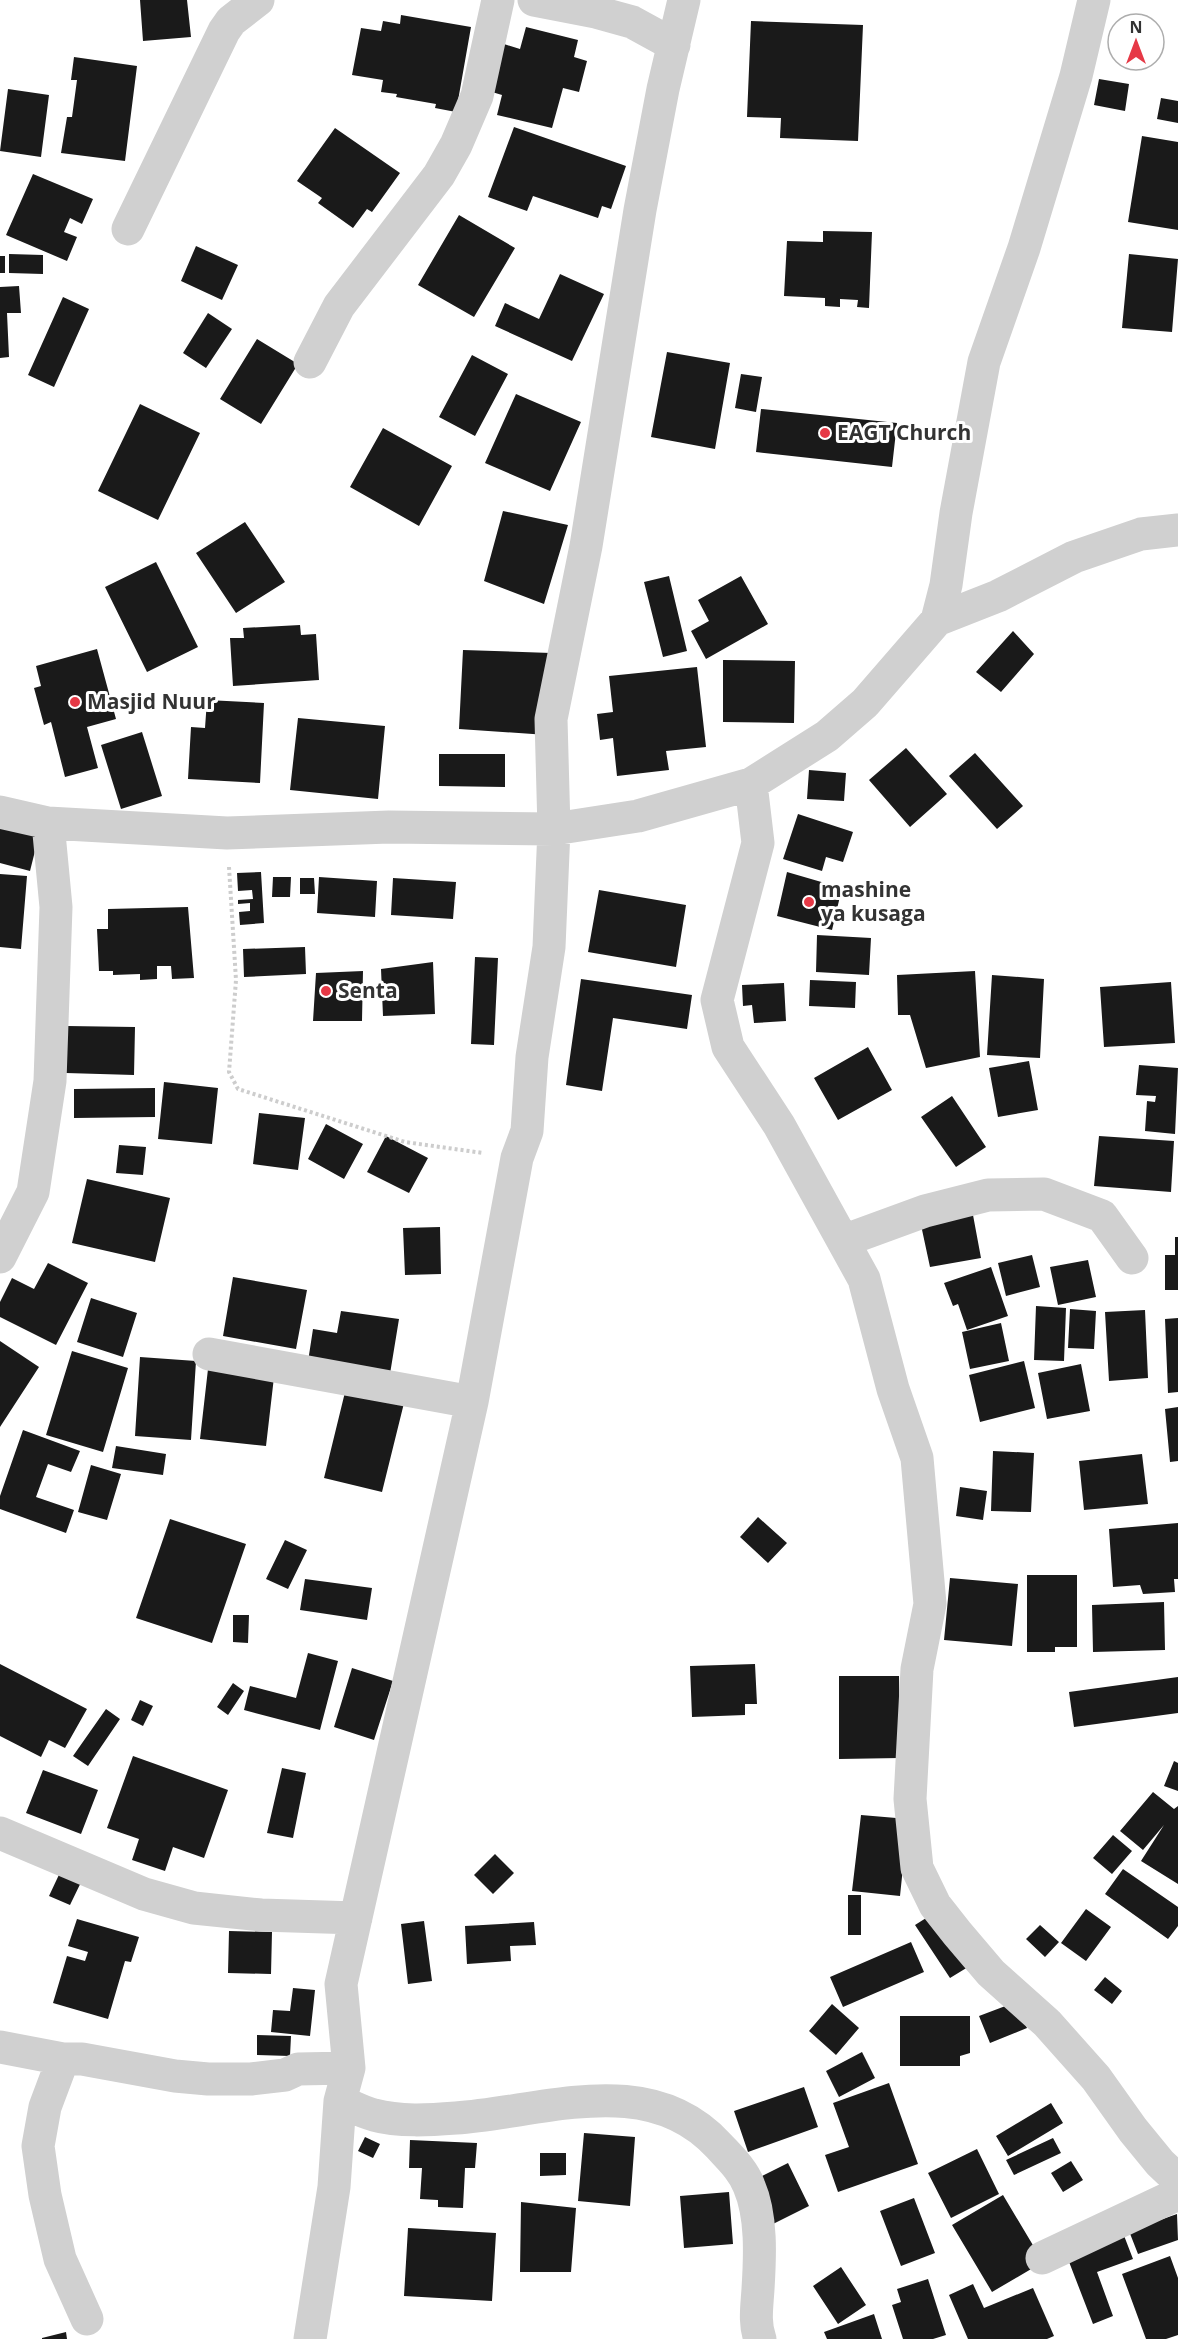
<svg xmlns="http://www.w3.org/2000/svg" width="1178" height="2339" font-family="'Open Sans',sans-serif">
<style>
.building{fill:#1a1a1a}
.lines{fill:none;stroke-linecap:round;stroke-linejoin:round}
.path{stroke:#cdcdcd;stroke-width:4;stroke-dasharray:3 3;stroke-linecap:butt}
.minor{stroke:#d0d0d0;stroke-width:33}
.poi-dot{fill:#e63946;stroke:#fff;stroke-width:2}
.labels{text-anchor:middle;stroke-width:6;stroke-linejoin:round;paint-order:stroke}
.poi-label{font-size:21px;font-weight:bold;fill:#333;stroke:#fff;text-anchor:start}
</style>
<rect width="100%" height="100%" fill="#fff"/>
<path class="building" d="M140 0H187L191 37 143 41Z
M401 15 471 27 456 112 435 108 436 104 396 97 397 94 381 92 383 80 352 75 361 28 381 31 383 21 400 24Z
M751 21 863 25 858 141 780 138 781 118 747 117Z
M526 27 578 40 574 57 587 61 579 92 563 88 552 128 497 115 502 95 492 92 504 44 520 49Z
M74 57 137 66 125 161 61 153 67 117H72L77 80H71Z
M1099 79 1129 84 1125 111 1094 105Z
M8 89 49 95 41 157 0 151Z
M1161 98 1178 101V123L1157 119Z
M514 127 626 166 611 209 602 206 598 218 533 196 527 211 488 197Z
M335 128 400 173 372 212 367 209 353 228 318 203 322 198 297 181Z
M1142 136 1178 142V230L1128 222Z
M33 174 93 199 82 224 70 218 64 232 77 237 67 261 6 235Z
M459 215 515 248 474 317 418 285Z
M823 231 872 232 869 308 857 307 858 300 840 299V307L825 306V298L784 296 787 241 823 242Z
M196 246 238 265 222 300 181 281Z
M9 254 43 255V274L9 273Z
M1129 254 1178 259 1172 332 1122 328Z
M0 256H5V273H0Z
M560 274 604 294 572 361 495 326 505 303 539 319Z
M19 286 21 313H7L9 357 0 358V287Z
M63 297 89 309 54 387 28 375Z
M208 313 232 329 206 368 183 353Z
M257 339 298 364 261 424 220 399Z
M667 352 730 363 715 449 651 437Z
M472 355 508 374 475 436 439 417Z
M741 374 762 377 756 412 735 408Z
M516 394 581 422 550 491 485 463Z
M140 404 200 433 158 520 98 491Z
M761 409 897 423 892 467 756 452Z
M383 428 452 466 419 526 350 487Z
M503 511 568 525 544 604 484 581Z
M245 522 285 582 236 613 196 553Z
M156 562 198 647 147 672 105 587Z
M669 576 687 651 663 657 644 582Z
M741 576 768 624 706 659 691 631 709 621 698 600Z
M300 625 301 635 316 634 319 680 233 686 230 638H244L243 628Z
M1013 631 1034 654 1001 692 976 672Z
M97 649 116 719 87 727 98 768 65 777 51 722 44 725 34 688 41 686 36 666Z
M463 650 551 653 547 735 459 729Z
M723 660 795 661 794 723 723 722Z
M697 667 706 747 666 751 669 770 617 776 613 738 600 740 597 714 613 712 609 676Z
M207 700 264 703 260 783 188 779 191 727 205 728Z
M298 718 385 726 378 799 290 790Z
M142 732 162 796 121 809 101 745Z
M906 748 947 794 910 827 869 780Z
M975 753 1023 806 997 829 949 776Z
M439 754H505V787L439 786Z
M809 770 846 773 844 801 807 799Z
M798 814 853 832 843 862 826 857 822 871 783 859Z
M0 822 40 831 30 871 0 863Z
M261 872 264 923 240 925 239 912 250 911V903L238 904V900L253 899 252 890 238 891 237 873Z
M787 872 842 888 832 930 777 916Z
M0 874 27 876 21 949 0 947Z
M273 877H291L290 897H272Z
M319 877 377 881 375 917 317 913Z
M300 878H314L315 894H300Z
M393 878 456 882 453 919 391 915Z
M599 890 686 905 676 967 588 952Z
M188 907 194 978 172 979 171 966H157V979L140 980V974L113 975V971H99L97 929H108V909Z
M817 935 871 938 869 975 816 972Z
M305 947 306 974 244 977 243 949Z
M475 957 498 958 494 1045 471 1044Z
M433 962 435 1014 383 1016 381 969Z
M363 971 362 1021H313L316 973Z
M975 971 980 1057 926 1068 910 1015H898L897 975Z
M992 975 1044 979 1040 1058 987 1055Z
M581 979 692 995 687 1029 613 1018 602 1091 566 1085Z
M810 980 856 982 855 1008 809 1006Z
M1171 982 1175 1043 1104 1047 1100 987Z
M784 983 786 1021 754 1023 752 1005 743 1006 742 985Z
M67 1026 135 1027 134 1075 66 1073Z
M868 1047 892 1090 838 1120 814 1078Z
M1029 1061 1038 1110 998 1117 989 1068Z
M1139 1065 1178 1068 1175 1134 1145 1131 1147 1101 1155 1102 1156 1096 1136 1095Z
M164 1082 218 1088 212 1144 158 1139Z
M155 1088V1117L74 1118V1089Z
M952 1096 986 1147 956 1167 921 1117Z
M259 1113 305 1118 298 1170 253 1164Z
M326 1124 363 1144 344 1179 308 1159Z
M386 1136 428 1158 409 1193 367 1172Z
M1099 1136 1174 1141 1171 1192 1094 1186Z
M119 1145 146 1147 143 1175 116 1173Z
M87 1179 170 1198 155 1262 72 1243Z
M973 1215 981 1258 930 1267 921 1225Z
M440 1227 441 1274 405 1275 403 1228Z
M1175 1237H1178V1290H1165V1255H1175Z
M1032 1255 1040 1287 1006 1296 998 1263Z
M1088 1260 1096 1297 1058 1305 1050 1267Z
M48 1263 88 1283 56 1345 0 1317V1302L12 1278 34 1289Z
M991 1267 1008 1316 967 1330 958 1304 953 1306 944 1283Z
M233 1277 307 1290 296 1349 223 1336Z
M91 1298 137 1313 123 1357 77 1342Z
M1036 1306 1066 1308 1064 1361 1034 1360Z
M1070 1309 1096 1311 1094 1349 1068 1348Z
M1145 1310 1148 1378 1109 1381 1105 1312Z
M341 1311 399 1319 389 1380 307 1368 313 1329 337 1333Z
M1178 1318V1392L1168 1393 1165 1319Z
M1001 1323 1009 1361 970 1369 962 1332Z
M0 1341 39 1367 0 1427Z
M72 1351 128 1368 103 1452 46 1435Z
M140 1357 196 1361 191 1440 135 1436Z
M1024 1361 1035 1408 980 1422 969 1375Z
M1081 1364 1090 1411 1047 1419 1038 1373Z
M208 1369 274 1377 266 1446 200 1439Z
M347 1384 405 1399 382 1492 324 1478Z
M1178 1407V1461L1170 1462 1165 1409Z
M23 1430 80 1451 71 1472 48 1464 36 1497 74 1510 66 1533 0 1509V1496Z
M116 1446 166 1454 163 1475 112 1468Z
M993 1451 1034 1453 1031 1512 991 1511Z
M1142 1454 1148 1504 1084 1510 1079 1461Z
M91 1465 121 1474 107 1520 78 1512Z
M960 1487 987 1491 983 1520 956 1516Z
M758 1517 787 1543 768 1563 740 1537Z
M170 1519 246 1544 212 1643 136 1618Z
M1178 1523V1579H1174L1175 1592 1143 1594 1140 1585 1113 1587 1109 1529Z
M285 1540 307 1550 288 1589 266 1579Z
M1027 1575H1077V1647H1055V1652H1027Z
M950 1578 1018 1584 1012 1646 944 1640Z
M305 1579 372 1588 367 1620 300 1610Z
M1164 1602 1165 1650 1093 1652 1092 1605Z
M233 1615H249L248 1643 233 1642Z
M308 1653 338 1661 320 1730 244 1710 250 1686 296 1698Z
M0 1664 87 1709 65 1748 49 1740 41 1757 0 1736Z
M755 1664 757 1704H745V1715L692 1717 690 1666Z
M352 1668 393 1681 374 1740 334 1727Z
M839 1676H899L900 1758 839 1759Z
M1178 1677V1713L1074 1727 1069 1692Z
M233 1683 244 1691 228 1715 217 1707Z
M140 1700 153 1706 143 1726 131 1720Z
M106 1709 120 1719 88 1766 73 1756Z
M133 1756 228 1790 204 1858 173 1847 165 1871 132 1860 139 1839 107 1828Z
M1174 1761 1178 1763V1791L1164 1786Z
M282 1768 306 1773 293 1838 267 1833Z
M43 1770 98 1790 81 1834 26 1813Z
M1153 1792 1174 1809 1178 1806V1884L1141 1861 1164 1825 1143 1850 1120 1831Z
M861 1815 908 1819 900 1896 852 1891Z
M1113 1835 1132 1851 1112 1874 1093 1858Z
M495 1854 514 1873 493 1894 474 1875Z
M64 1864 85 1874 70 1905 49 1896Z
M1123 1869 1178 1907V1926L1168 1939 1105 1894Z
M848 1895H861V1935H848Z
M1086 1909 1111 1927 1086 1961 1061 1943Z
M934 1913 968 1967 950 1978 915 1925Z
M77 1919 139 1937 131 1962 125 1961 108 2019 53 2003 67 1956 85 1961 88 1952 68 1946Z
M424 1921 432 1981 408 1984 401 1924Z
M534 1922 536 1945 510 1946 511 1961 467 1964 465 1926Z
M1040 1925 1059 1942 1045 1957 1026 1939Z
M229 1931 272 1932 271 1974 228 1973Z
M911 1942 924 1972 843 2007 830 1977Z
M1105 1977 1122 1991 1112 2004 1094 1990Z
M293 1988 315 1990 310 2036 271 2032 273 2010 290 2011Z
M1016 2002 1027 2028 990 2043 979 2016Z
M832 2004 859 2028 836 2055 809 2031Z
M900 2016H970V2053L960 2056V2066H900Z
M257 2035 291 2036 290 2056 257 2055Z
M862 2052 875 2078 839 2097 826 2071Z
M889 2083 918 2164 838 2192 825 2155 849 2147 833 2103Z
M804 2087 818 2127 748 2152 734 2111Z
M1051 2103 1063 2123 1008 2156 996 2136Z
M584 2133 635 2137 630 2206 578 2201Z
M365 2137 380 2144 373 2158 358 2151Z
M1053 2138 1061 2153 1014 2175 1006 2160Z
M410 2140 477 2143 475 2168H465L463 2208 438 2207V2200L420 2199 422 2168H409Z
M977 2149 999 2194 951 2218 928 2173Z
M540 2153H566V2175L540 2176Z
M1071 2161 1083 2180 1063 2192 1051 2173Z
M788 2163 809 2206 773 2224 752 2181Z
M729 2192 733 2244 684 2248 680 2196Z
M1003 2195 1043 2262 992 2292 952 2225Z
M914 2198 935 2253 901 2266 880 2211Z
M521 2202 576 2208 571 2272H520Z
M1177 2214 1178 2240 1138 2254 1129 2231Z
M408 2228 496 2233 492 2301 404 2296Z
M1123 2233 1133 2259 1097 2272 1113 2316 1093 2324 1066 2254Z
M1170 2256 1178 2278V2335L1166 2339H1146L1122 2274Z
M841 2267 866 2305 838 2324 813 2286Z
M928 2279 946 2335 933 2339H903L892 2305 901 2302 897 2289Z
M973 2284 984 2308 1033 2288 1054 2336 1047 2339H968L949 2295Z
M874 2314 882 2339H827L824 2332Z
M66 2332 67 2339H42V2338Z"/>
<g class="lines">
<path class="path" d="M229 867 236 980 229 1072 238 1089 405 1142 483 1153"/>
<path class="minor" d="M534 0 596 12 632 22 674 45
M128 229 224 31 231 21 258 0
M310 362 339 306 439 175 456 145 477 96 498 0
M937 620 998 596 1074 557 1141 534 1178 530
M751 784 758 843 717 1000 728 1047 779 1125 864 1279 893 1389 917 1458 930 1604 917 1669 910 1799 917 1868 935 1905 957 1933 991 1973 1047 2023 1096 2078 1133 2130 1160 2163 1178 2180
M0 812 48 823 227 833 389 827 554 829 638 816 751 784 827 736 865 703 937 620 946 585 956 513 984 362 1024 248 1076 76 1094 0
M843 1241 925 1211 988 1195 1044 1194 1102 1216 1132 1258
M0 1257 33 1192 50 1081 56 907 48 823
M209 1354 472 1402
M0 1833 144 1894 194 1908 261 1915 356 1918
M0 2047 63 2059H82L175 2076 208 2079H251L285 2075 298 2069 349 2068
M63 2059 45 2107 38 2146 45 2195 60 2259 87 2319
M340 2101C351 2106 362 2112 374 2115 399 2122 430 2120 456 2118 544 2112 649 2069 719 2146 730 2158 743 2170 749 2186 762 2216 760 2257 758 2289 757 2306 754 2323 760 2339
M1042 2258 1178 2194
M310 2339 334 2187 340 2101 349 2068 341 1984 472 1402 517 1158 527 1131 532 1057 549 947 554 829 551 719 586 546 640 210 663 89 684 0"/>
</g>
<g class="poi-dot">
<circle cx="825" cy="433" r="6"/>
<circle cx="75" cy="702" r="6"/>
<circle cx="809" cy="902" r="6"/>
<circle cx="326" cy="991" r="6"/>
</g>
<g class="labels">
<g class="poi-label">
<text x="837" y="440">EAGT Church</text>
<text x="87" y="709">Masjid Nuur</text>
<text x="821" y="897">mashine<tspan x="821" dy="24">ya kusaga</tspan></text>
<text x="338" y="998">Senta</text>
</g>
</g>
<g transform="translate(1136 42)"><circle r="28" fill="#ffffff" stroke="#adadad" stroke-width="1.5"/>
<path d="M0-4.5L10 22L0 15L-10 22Z" fill="#e63946"/>
<text y="-9" font-size="16" font-weight="bold" text-anchor="middle" fill="#333333">N</text>
</g>
</svg>
